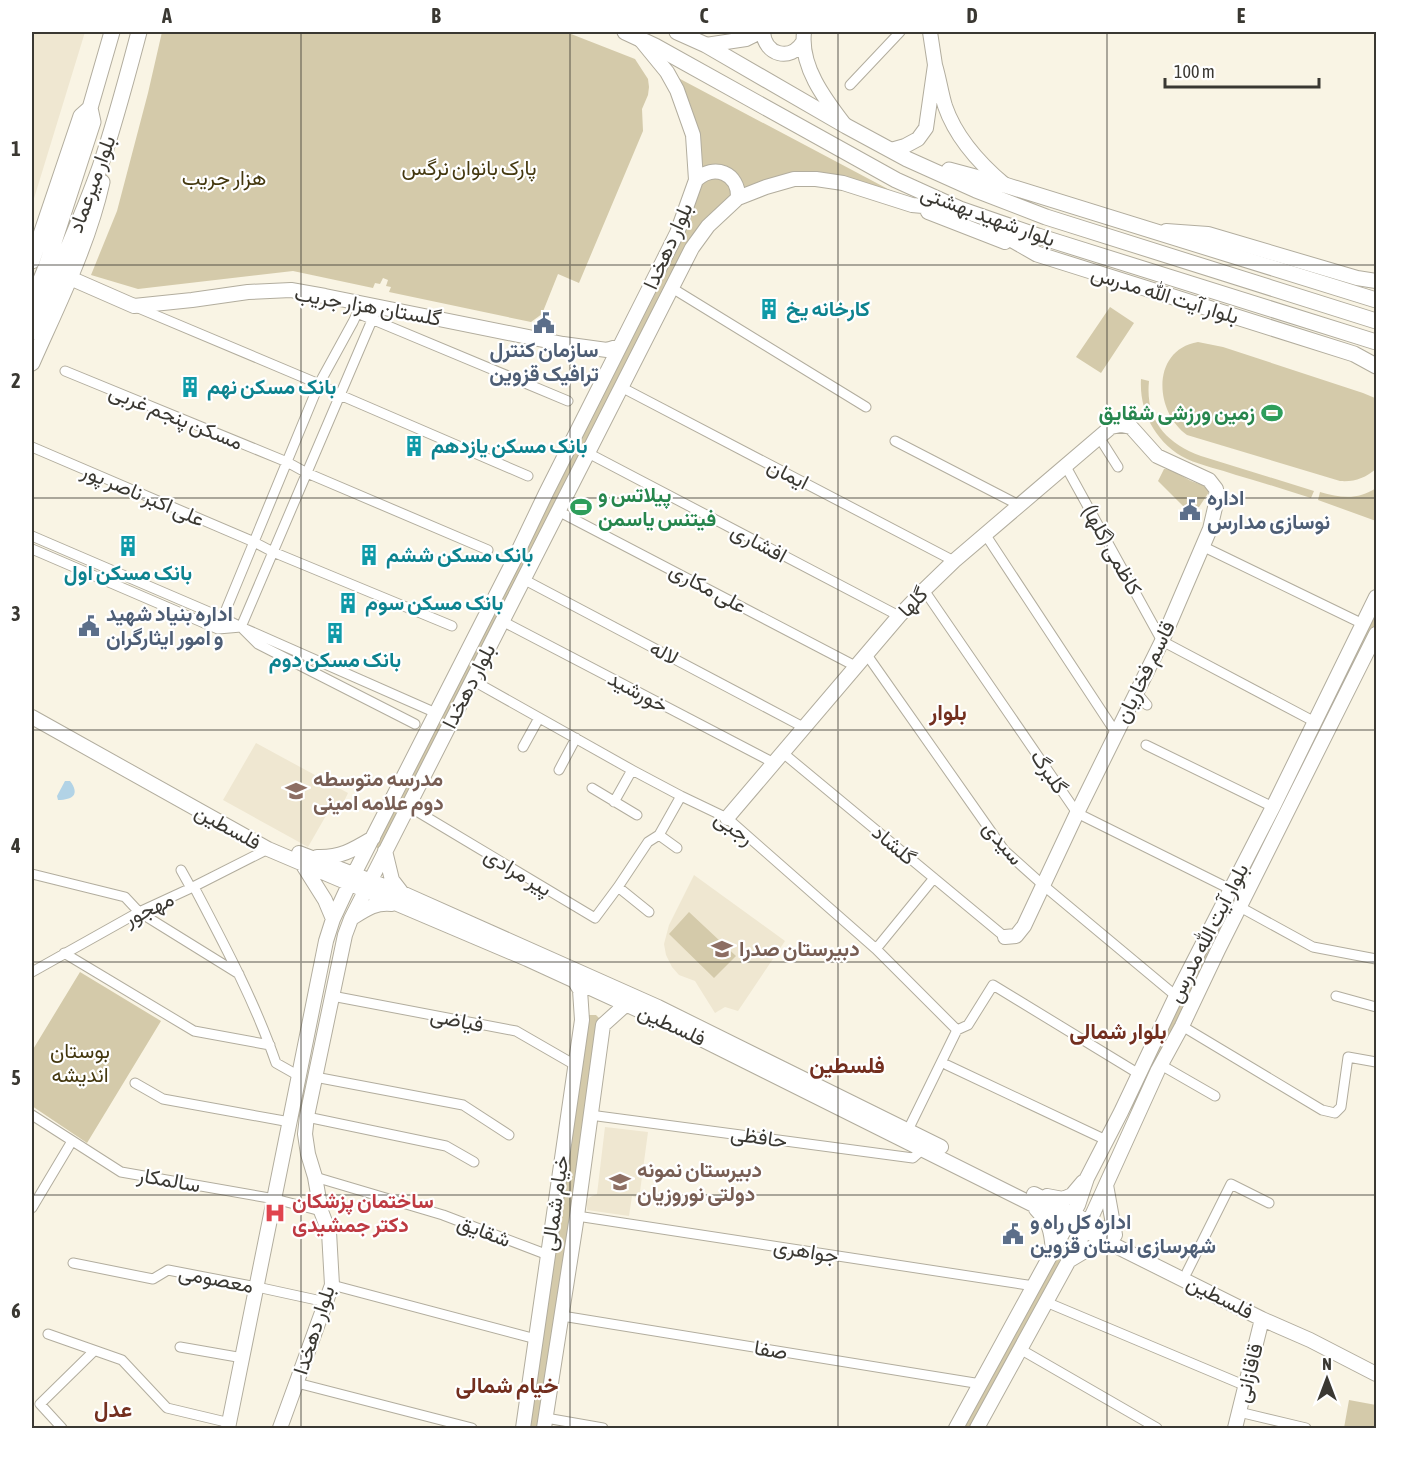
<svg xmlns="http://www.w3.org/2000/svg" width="1408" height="1460" font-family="'Asap Condensed',Vazirmatn,sans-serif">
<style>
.built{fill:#efe7d1}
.green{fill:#d4caaa}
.water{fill:#b2d3e6}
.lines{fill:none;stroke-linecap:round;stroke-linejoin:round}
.street-casing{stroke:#b2ad9e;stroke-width:11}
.secondary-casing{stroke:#b2ad9e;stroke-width:16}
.primary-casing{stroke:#b2ad9e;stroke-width:17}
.street{stroke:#fff;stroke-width:9}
.secondary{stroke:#fff;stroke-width:14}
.primary{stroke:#fff;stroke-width:15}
.grid{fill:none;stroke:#3a3832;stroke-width:1.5;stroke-opacity:0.55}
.labels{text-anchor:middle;stroke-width:4.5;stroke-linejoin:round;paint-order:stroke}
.park-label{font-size:21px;fill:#44380f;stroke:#fff}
.street-label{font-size:21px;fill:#3a3832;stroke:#fff}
.culture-label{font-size:21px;font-weight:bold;fill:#0d838f;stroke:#fff;text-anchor:start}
.service-label{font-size:21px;font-weight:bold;fill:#4e5e75;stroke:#fff;text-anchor:start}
.leisure-label{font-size:21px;font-weight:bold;fill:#27864d;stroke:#fff;text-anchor:end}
.education-label{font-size:21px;font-weight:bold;fill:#785e54;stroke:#fff;text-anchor:start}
.health-label{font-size:21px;font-weight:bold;fill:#be3a42;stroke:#fff;text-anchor:start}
.neighbourhood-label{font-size:22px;font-weight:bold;fill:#732f1f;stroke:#fff}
.neatline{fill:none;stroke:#3a3832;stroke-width:2}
.grid-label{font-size:20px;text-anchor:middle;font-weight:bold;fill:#3a3832}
</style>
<rect width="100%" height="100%" fill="#f9f4e4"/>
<path class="built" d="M32 32H85L32 205Z
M256 743 348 793 337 816 328 812 308 847 223 800Z
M694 875 785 941 738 1011 725 1007 715 1013 695 981 679 975 672 967 666 955 664 944 669 925Z
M605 1127 648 1132 639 1199 632 1196 629 1216 587 1210V1207L585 1202 590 1197 597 1194Z"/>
<path class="green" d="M162 32H566L635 59 648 79 649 87 648 95 642 109 643 131 579 283 558 274 542 314 531 322 389 292 391 287 386 286 388 280 383 278 380 284 375 283 373 288 293 271 138 289 91 275 117 211 148 93Z
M667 72 886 188 912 205 843 183 766 187 708 226 382 848H377L375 845 696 180 693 135Z
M1110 307 1134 323 1101 373 1076 357Z
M1198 342 1223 347 1363 393 1375 398 1376 400V469C1365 478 1355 482 1340 481L1187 435C1154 411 1151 350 1198 342Z
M1141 379 1149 381C1145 420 1166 443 1201 456L1314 491 1311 498C1286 490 1261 482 1236 475 1220 469 1202 466 1187 459 1157 444 1139 413 1141 379Z
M1164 469C1176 469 1179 475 1189 480 1195 483 1202 484 1209 488V492L1193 516 1158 481Z
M1376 488V521L1318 500 1320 492C1341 498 1358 500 1376 488Z
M1376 597V634L1134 1110H1132L1129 1107Z
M689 912 736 956 714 978 669 934Z
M80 972 161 1021 87 1143 32 1106V1051Z
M586 1015H596L601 1020 544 1428H523Z
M1056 1255H1059L1060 1260 1036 1320 977 1428H956Z
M1349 1400 1376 1405V1428H1344Z"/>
<path class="water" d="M65 781H70C80 794 73 800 58 800L57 796Z"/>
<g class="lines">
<defs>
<path id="street" d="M850 85 900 32
M672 288 866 407
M136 307 319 384 340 395 528 476
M357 313 568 401
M65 371 287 462 307 473 488 550
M621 387 954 561
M1099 437 1118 467
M895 441 1019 505
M32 447 254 542 273 552 452 626
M588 453 899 616
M1065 465 1162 641 1315 722
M558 511 857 667
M985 534 1116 733
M32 536 223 618 241 627 436 713
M1202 546 1363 624
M32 549 218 629 241 627
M523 579 805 728
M924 590 1077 813 1230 889
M502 621 774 763
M241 627 378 306
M218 629 319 384 353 322 362 303
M243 629 258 644 415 724
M867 655 1004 850 1043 885 1176 996
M472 680 632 770 681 796 727 818 876 949 957 1030
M1136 692 1147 705
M1146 745 1273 807
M523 747 539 718
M783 753 1005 937
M559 770 576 738
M592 788 637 815
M614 802 632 770
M408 806 595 918 618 887 648 842 659 835
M677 848 659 835 681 796
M181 870 191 888
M32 874 125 897 139 912 239 974
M194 887C224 944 255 1002 276 1063L299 1076
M618 887 649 912
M1240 907 1313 947 1376 959
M876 949 934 878
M64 953 194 1031 270 1045
M32 972 139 912 191 888 268 849
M332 996 516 1031 575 1065
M1336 996 1376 1007
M1182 1026 1322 1110 1335 1113 1341 1107 1348 1057 1376 1062
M957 1030 968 1025 993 985 1139 1074
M947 1065 1106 1140
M1161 1065 1215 1096
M315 1077 463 1105 509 1135
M135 1083 163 1099 290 1122
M32 1115 121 1172 275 1199 321 1211
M590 1115 913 1158 923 1149
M307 1117 446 1146 474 1162
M908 1130 957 1030
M315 1177 443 1215 548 1255
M32 1208 72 1141
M577 1216 1034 1286
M73 1263 153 1279 168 1270 257 1287 326 1302
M1187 1272 1231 1184 1269 1203
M332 1285 536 1339
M1046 1302 1246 1386
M562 1316 981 1384
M48 1334 122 1360 167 1408 230 1423
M180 1347 243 1358
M1020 1349 1157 1428
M297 1383 472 1428
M1239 1412 1306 1428
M546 1418 603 1428
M62 1428 40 1404 94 1351"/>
<path id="secondary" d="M763 32C765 55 790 62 803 42
M804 32C800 66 824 98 844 124
M930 32 935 65
M706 45 746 39 760 32
M891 150 905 146 918 139 926 128 935 65C939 78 941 93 945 106 956 138 980 164 1005 185
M696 180C714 163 739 173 738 198
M928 212 1005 242
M1166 231 1208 234 1357 278 1376 281
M70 278 134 306 192 300 248 292 291 290 325 296 563 344 607 350 620 346
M32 717 268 849 527 959 695 1036 1262 1319 1310 1340 1376 1374
M727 818 899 616 924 590 954 561 1111 427 1121 425 1131 427 1157 456 1209 480 1216 489 1217 499 1210 529 1162 641 1077 813 1024 926 1016 936 1005 937
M385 851 392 880 402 893
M299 853 402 893 658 1007 941 1147
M317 857C340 858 353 850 373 838
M303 865 325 900 333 919
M352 918C366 909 376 902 392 904
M1106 1185 1115 1235
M1034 1194 1107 1231
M1047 1196 1063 1199 1072 1195 1083 1182
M1036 1209C1051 1225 1051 1230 1053 1251
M1070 1260 1090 1248 1111 1243
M228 1428 326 941 333 919 354 874 513 562 546 493 663 261 677 233 696 180 693 135 677 90 667 72 640 39
M280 1428 332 1285 329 1232 321 1211 315 1177 308 1154 305 1134 307 1116 345 935 351 919 692 248 708 226 738 198 766 187 794 179H816L843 183 912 205 956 209
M523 1428 582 1020 580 990 574 980
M544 1428 577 1216 603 1025 623 1007 631 1005
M956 1428 1078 1205 1087 1178 1121 1112 1176 996 1273 807 1376 597
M977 1428 1085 1231 1158 1070 1182 1026 1218 950 1376 634
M1235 1428 1262 1319"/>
<path id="primary" d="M625 32 655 46 896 180 960 209 1038 236 1376 342
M677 32 706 45 846 126 907 159 976 190 1046 217 1376 321
M949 170 1005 185 1376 300
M988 226 1037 254 1354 354 1376 366
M32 261 81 116 90 108
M32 301 46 267 93 122 90 108 112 32
M32 332C55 277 80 223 100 167 115 123 127 77 139 32
M32 363C58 304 88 245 102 182"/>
</defs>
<use href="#street" class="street-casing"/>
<use href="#secondary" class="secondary-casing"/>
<use href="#primary" class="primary-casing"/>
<use href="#street" class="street"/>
<use href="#secondary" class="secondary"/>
<use href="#primary" class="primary"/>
</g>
<path class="grid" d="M301 32V1428M570 32V1428M838 32V1428M1107 32V1428M32 265H1376M32 498H1376M32 730H1376M32 962H1376M32 1195H1376"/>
<defs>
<symbol id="building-bare" viewBox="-9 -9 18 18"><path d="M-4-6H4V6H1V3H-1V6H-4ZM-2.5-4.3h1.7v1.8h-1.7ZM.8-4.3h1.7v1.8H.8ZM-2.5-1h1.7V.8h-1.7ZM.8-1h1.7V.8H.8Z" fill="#0f9aa8" stroke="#fff" stroke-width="2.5" paint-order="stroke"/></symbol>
<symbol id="civic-bare" viewBox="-9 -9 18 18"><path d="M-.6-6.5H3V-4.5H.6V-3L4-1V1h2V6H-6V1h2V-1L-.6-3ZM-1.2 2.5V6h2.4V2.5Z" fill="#5c6f8a" stroke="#fff" stroke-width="2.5" paint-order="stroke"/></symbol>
<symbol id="stadium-bare" viewBox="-9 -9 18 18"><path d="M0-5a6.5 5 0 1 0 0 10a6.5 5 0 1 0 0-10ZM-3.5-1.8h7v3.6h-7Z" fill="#2e9e5b" stroke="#fff" stroke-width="2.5" paint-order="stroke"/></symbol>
<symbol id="school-bare" viewBox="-9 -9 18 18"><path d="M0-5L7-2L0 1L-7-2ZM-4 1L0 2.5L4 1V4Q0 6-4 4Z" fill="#8d6e63" stroke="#fff" stroke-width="2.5" paint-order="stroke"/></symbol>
<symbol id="hospital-bare" viewBox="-9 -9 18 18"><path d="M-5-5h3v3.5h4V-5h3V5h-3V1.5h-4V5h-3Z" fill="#e0444e" stroke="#fff" stroke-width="2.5" paint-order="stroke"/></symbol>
</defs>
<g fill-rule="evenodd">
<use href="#building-bare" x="754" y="294" width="30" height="30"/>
<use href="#civic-bare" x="529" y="308" width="30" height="30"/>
<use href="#building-bare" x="175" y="372" width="30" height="30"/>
<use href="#stadium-bare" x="1257" y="398" width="30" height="30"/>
<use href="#building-bare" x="399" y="431" width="30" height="30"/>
<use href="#stadium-bare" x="566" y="492" width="30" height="30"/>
<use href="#civic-bare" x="1175" y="495" width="30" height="30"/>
<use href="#building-bare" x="113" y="531" width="30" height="30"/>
<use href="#building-bare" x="354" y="540" width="30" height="30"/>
<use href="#building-bare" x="333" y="588" width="30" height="30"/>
<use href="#civic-bare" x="74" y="611" width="30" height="30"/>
<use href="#building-bare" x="320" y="618" width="30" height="30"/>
<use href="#school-bare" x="281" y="776" width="30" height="30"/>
<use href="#school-bare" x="707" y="934" width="30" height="30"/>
<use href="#school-bare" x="605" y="1167" width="30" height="30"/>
<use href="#hospital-bare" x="260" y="1198" width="30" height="30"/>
<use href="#civic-bare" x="998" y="1219" width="30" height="30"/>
</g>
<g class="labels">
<g class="park-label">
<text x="469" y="175">پارک بانوان نرگس</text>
<text x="224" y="185">هزار جریب</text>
<text x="80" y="1058">بوستان<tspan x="80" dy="24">اندیشه</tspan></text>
</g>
<g class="street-label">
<text transform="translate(92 184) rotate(-70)" y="7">بلوار میرعماد</text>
<text transform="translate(988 216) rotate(20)" y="7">بلوار شهید بهشتی</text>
<text transform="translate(668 246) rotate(-66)" y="7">بلوار دهخدا</text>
<text transform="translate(1165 295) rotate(17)" y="7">بلوار آیت الله مدرس</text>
<text transform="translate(368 306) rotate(10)" y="7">گلستان هزار جریب</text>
<text transform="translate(176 417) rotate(22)" y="7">مسکن پنجم غربی</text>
<text transform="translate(788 474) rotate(27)" y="7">ایمان</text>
<text transform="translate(143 495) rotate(23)" y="7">علی اکبر ناصر پور</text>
<text transform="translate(759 543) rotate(28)" y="7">افشاری</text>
<text transform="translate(1112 550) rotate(61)" y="7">کاظمی (گلها)</text>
<text transform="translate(708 588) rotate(28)" y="7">علی مکاری</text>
<text transform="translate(913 602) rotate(-47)" y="7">گلها</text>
<text transform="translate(664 653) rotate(28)" y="7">لاله</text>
<text transform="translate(1145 672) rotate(-64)" y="7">قاسم فخاریان</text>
<text transform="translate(469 686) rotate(-63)" y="7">بلوار دهخدا</text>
<text transform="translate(638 692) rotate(28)" y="7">خورشید</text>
<text transform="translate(1049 772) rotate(56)" y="7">گلبرگ</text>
<text transform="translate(228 827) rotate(29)" y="7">فلسطین</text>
<text transform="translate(734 828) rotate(36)" y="7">رجبی</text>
<text transform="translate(1003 843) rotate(50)" y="7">سیدی</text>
<text transform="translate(894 845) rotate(40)" y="7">گلشاد</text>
<text transform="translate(518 872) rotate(31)" y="7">پیر مرادی</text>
<text transform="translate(149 909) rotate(-26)" y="7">مهجور</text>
<text transform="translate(1208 933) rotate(-63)" y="7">بلوار آیت الله مدرس</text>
<text transform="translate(457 1020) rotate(11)" y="7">فیاضی</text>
<text transform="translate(672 1025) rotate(25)" y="7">فلسطین</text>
<text transform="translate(759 1137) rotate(8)" y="7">حافظی</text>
<text transform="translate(169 1180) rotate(10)" y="7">سالمکار</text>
<text transform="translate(555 1203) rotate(-82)" y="7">خیام شمالی</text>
<text transform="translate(484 1231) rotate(21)" y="7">شقایق</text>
<text transform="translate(806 1251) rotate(9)" y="7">جواهری</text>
<text transform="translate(216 1279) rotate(11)" y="7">معصومی</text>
<text transform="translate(1220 1297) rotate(27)" y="7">فلسطین</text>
<text transform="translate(314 1330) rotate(-72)" y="7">بلوار دهخدا</text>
<text transform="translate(771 1350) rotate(9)" y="7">صفا</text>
<text transform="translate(1249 1373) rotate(-76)" y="7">قاقازانی</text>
</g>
<g class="culture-label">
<text x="786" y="316">کارخانه یخ</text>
<text x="207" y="394">بانک مسکن نهم</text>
<text x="431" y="453">بانک مسکن یازدهم</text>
<text x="386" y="562">بانک مسکن ششم</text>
<text x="128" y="580" text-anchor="middle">بانک مسکن اول</text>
<text x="365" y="610">بانک مسکن سوم</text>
<text x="335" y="667" text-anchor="middle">بانک مسکن دوم</text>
</g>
<g class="service-label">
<text x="544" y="357" text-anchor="middle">سازمان کنترل<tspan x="544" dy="24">ترافیک قزوین</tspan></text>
<text x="1207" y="505">اداره<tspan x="1207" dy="24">نوسازی مدارس</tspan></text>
<text x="106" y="621">اداره بنیاد شهید<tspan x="106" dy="24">و امور ایثارگران</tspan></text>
<text x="1030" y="1229">اداره کل راه و<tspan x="1030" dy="24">شهرسازی استان قزوین</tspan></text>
</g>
<g class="leisure-label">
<text x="1255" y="420">زمین ورزشی شقایق</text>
<text x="598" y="502" text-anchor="start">پیلاتس و<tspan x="598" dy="24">فیتنس یاسمن</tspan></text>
</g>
<g class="education-label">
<text x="313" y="786">مدرسه متوسطه<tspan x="313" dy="24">دوم علامه امینی</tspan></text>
<text x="739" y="956">دبیرستان صدرا</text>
<text x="637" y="1177">دبیرستان نمونه<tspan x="637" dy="24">دولتی نوروزیان</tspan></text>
</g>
<g class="health-label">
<text x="292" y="1208">ساختمان پزشکان<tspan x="292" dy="24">دکتر جمشیدی</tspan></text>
</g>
<g class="neighbourhood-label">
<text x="948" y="720">بلوار</text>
<text x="1118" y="1039">بلوار شمالی</text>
<text x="847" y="1073">فلسطین</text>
<text x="507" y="1393">خیام شمالی</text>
<text x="113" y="1417">عدل</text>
</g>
</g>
<rect width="1408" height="1460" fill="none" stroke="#ffffff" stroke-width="66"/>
<g transform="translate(1327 1379)" stroke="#ffffff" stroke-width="4.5" paint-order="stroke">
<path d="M0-4.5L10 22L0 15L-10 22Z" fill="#3a3832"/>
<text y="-9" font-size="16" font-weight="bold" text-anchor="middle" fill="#3a3832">N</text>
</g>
<path d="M1165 78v9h154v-9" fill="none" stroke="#3a3832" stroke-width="3"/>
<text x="1174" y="78" font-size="18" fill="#3a3832" stroke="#ffffff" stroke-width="4.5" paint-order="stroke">100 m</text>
<rect x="33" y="33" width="1342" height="1394" class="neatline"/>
<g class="grid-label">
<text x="167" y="23">A</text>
<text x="436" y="23">B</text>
<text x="704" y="23">C</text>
<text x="972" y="23">D</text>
<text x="1241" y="23">E</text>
<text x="16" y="156">1</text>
<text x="16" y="388">2</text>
<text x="16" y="621">3</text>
<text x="16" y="853">4</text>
<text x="16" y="1085">5</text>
<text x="16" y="1318">6</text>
</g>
</svg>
